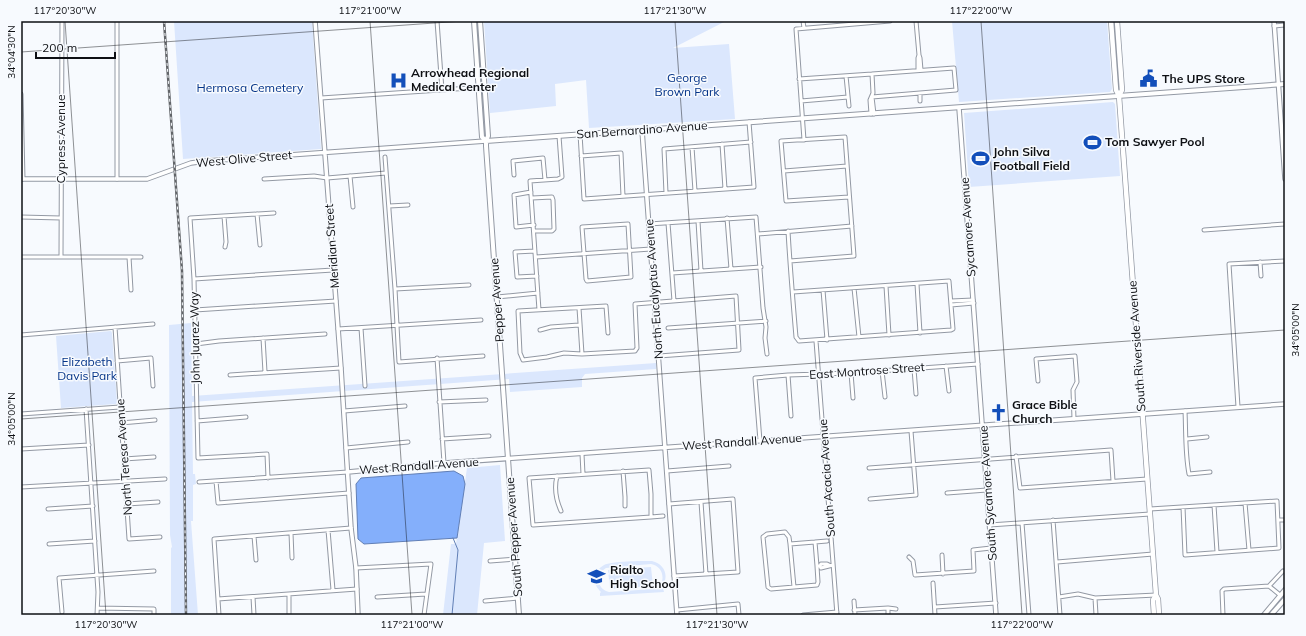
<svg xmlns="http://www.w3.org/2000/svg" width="1306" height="636" font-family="Mulish,sans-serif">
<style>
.green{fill:#dbe7fd;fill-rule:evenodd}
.water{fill:#84affb;stroke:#617fb6}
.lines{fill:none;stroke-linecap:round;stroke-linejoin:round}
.stream{stroke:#617fb6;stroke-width:1}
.minor-casing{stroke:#9399a4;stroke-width:5}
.tertiary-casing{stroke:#9399a4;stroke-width:5.5}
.secondary-casing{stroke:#9399a4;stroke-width:6}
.primary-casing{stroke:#9399a4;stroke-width:6}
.minor{stroke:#fff;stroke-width:3}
.tertiary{stroke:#fff;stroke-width:3.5}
.secondary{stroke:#fff;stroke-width:4}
.primary{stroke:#fff;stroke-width:4.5}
.rail-casing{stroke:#616468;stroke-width:2.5}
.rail{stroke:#f7fafe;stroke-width:1;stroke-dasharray:3;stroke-linecap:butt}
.ticks{fill:none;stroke:#0e1014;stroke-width:1;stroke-opacity:0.45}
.labels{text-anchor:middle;stroke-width:3;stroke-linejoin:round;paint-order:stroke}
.poi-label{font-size:12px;font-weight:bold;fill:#0e1014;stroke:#f7fafe;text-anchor:start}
.park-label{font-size:12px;fill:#033388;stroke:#f7fafe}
.street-label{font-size:12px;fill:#0e1014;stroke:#f7fafe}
.neatline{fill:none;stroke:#0e1014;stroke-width:1.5}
.ticks-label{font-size:10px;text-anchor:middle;fill:#0e1014}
</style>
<rect width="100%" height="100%" fill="#f7fafe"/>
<path class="green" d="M174 21H312L321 149 183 159Z
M484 21H726L673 48 729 44 735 119 589 128 586 80 555 84 556 106 490 113Z
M952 21H1107L1112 89 1110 92 959 102Z
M1113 102 1115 104 1120 176 969 187 964 113Z
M191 323 192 396 656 363V369L585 374 582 378V387L510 392 509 379 192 402 193 474H195L196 484 193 485V521H191L198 615H171V548L172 547 170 535 169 325Z
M111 331 112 333 117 402 116 404 61 408 56 336Z
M500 465 505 541 484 543 477 615H443L451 544H456L467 468Z
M652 561C665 564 670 577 661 588H663L664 592 600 596V593L601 592C597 588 594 584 595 578 595 573 599 568 604 565 612 561 641 561 652 561ZM651 564C660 566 664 573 662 582L658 586 653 589 609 592C597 589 595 575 606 568Z
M651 567 653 586 610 589 608 570Z"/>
<path class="water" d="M454 471 463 476 465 484 457 538 364 544 358 539 356 484 361 478Z"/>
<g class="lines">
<path class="stream" d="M452 615 458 550 453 538"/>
<defs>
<path id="minor" d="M437 21 442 90
M803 21 804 28
M916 21 919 55
M1274 26 1285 25
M918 70V58L919 55 920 58 921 70
M872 74 954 68 956 90 872 97
M846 76 849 106
M799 79 872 74 873 93 870 100 871 114
M920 93V101
M21 94 23 179
M872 97 874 114
M321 98 485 87
M801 101 848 97
M580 134 584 199 754 187 749 122
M804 140 796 29 890 21
M722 144 725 189
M692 147 695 191
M581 156 621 153 623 196
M385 157 395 289 399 362 483 356
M784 171 847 166
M514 175 513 161 543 158 545 180
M350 176 353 207
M117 179V21
M264 179 314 176 327 178 386 173
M531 192 514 195 516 227 534 225
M666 193 664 149 751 142
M532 198 552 197 553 200 554 229 552 231H535
M389 206 408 205
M257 214 260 245
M224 216 226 242 225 247
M21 217 61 218
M727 218 731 269
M698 221 701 271
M668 223 674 301
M628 224 631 277 587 281 586 279 582 227Z
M649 224 756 217 763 308 766 327 765 338 767 354
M1204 230 1285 224
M788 231C790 266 793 302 796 337L799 341 951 330 953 329 949 281 793 292
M758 234 852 226
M535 251 515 252 517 277 537 276
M21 257H141
M61 257 62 21
M129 257 131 290
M536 257 651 249
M790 261 854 256 845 137 781 141 786 201 849 197
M1260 262 1261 276
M672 273 761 267
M194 279 333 270
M917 284 920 333
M886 286 889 335
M854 288 859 337
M395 289 469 285
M823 290 827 340
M497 297 538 293
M951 301 973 300
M951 305 974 303
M579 308 582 354
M195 310 336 301
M539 310 530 181 558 179 562 177 559 136
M115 327 129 539 160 537
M361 328 365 386
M668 328 766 321
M338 329 481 320
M540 330 551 327 579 325
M608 333 606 306 518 311 520 353 523 360 547 357 564 353 582 354 635 351 637 348 635 304 736 296 739 350 659 356
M21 335 153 324
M263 338 265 372
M816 341 837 615
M196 344 219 341 325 334
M437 358 444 463
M117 361 151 358 153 386
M946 366 949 391
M914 369 916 394
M882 371 885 397
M851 373 853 398
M230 375 341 368
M788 375 791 416
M1038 381 1036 359 1075 356 1077 382 1073 390 1074 419
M439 402 486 400
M1238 407 1229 264 1285 261
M86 409 98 592 97 615
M344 411 405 406
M1185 411C1186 432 1185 453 1189 474L1210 472
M21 414 120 407
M197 421 246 417
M121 423 155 420
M442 439 489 436
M1187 439 1207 437
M760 441 755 378 788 375 851 373 978 364
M346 448 408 442
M21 449 89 445
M582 454 583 474
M1016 456 1020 488 1147 479
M124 459 154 457
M869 468 1111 450 1113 481
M623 471 625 497V506
M667 471 729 466
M557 476C554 488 556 500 561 511
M268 478 267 454 198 458 194 279 190 218 274 213
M216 481 218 503 349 493
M199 482 348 472
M21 487 165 479
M947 493 987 490
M870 499 916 495 911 431
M701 502 706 574
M1245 503 1249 550
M127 504 158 502
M669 504 733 499 738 572 674 576
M1214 505 1217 552
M48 509 93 506
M1150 509 1277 501 1279 548 1185 555 1183 507
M651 517V494L649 470 529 478 533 525 651 517 663 516
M1053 520 1060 615
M1278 520H1285
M1022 523 1029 615
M990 525 1150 514
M328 530 333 590
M291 533 292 558
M254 536 256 560
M815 542 827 541
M49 544 95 541
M790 544 794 587
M942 555 943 574
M909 557 913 561 915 575 974 571 973 550 991 548
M490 561 516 559
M1057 562 1153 554
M817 566 818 582 817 585 771 589 768 587 763 537 767 534 785 532 789 537 790 544 815 542 817 566H820L821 568 833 565
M820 566 821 564H827L829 565
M356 568 431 564 424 615
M933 583 935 615
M1269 586 1280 595
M289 595V615
M253 597 254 615
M377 597 426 594
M1059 597 1078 594 1095 598 1156 595
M1095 598 1096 615
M218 599 357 589
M485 601 518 598
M854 601 855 615
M935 607 996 603
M98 608 154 609V615
M888 608V615
M677 610 738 604 739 615
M854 610 888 608 896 609
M62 612 59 578 154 571
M219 615 214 539 351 528
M803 615 837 612
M1223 615 1222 591 1224 589 1269 586 1283 571"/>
<path id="tertiary" d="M315 21 341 368 351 528 356 568 358 615
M1274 21 1285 179
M959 108 996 615
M642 130 677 615
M21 179H147L191 163 206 161 486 141
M348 472 444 463 1285 404"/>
<path id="secondary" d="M474 21 482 137 486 141
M480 21 488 136 486 141V146L519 615
M486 141 1285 84
M1264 615 1285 590
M1271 615 1285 599"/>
<path id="primary" d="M1111 21 1116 90 1119 96 1156 595 1158 599 1159 615
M1117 21 1122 90 1119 96
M1154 615 1153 600 1156 595"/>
</defs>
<use href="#minor" class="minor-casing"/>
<use href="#tertiary" class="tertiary-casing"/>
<use href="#secondary" class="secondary-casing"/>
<use href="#primary" class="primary-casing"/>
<use href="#minor" class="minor"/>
<use href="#tertiary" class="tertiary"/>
<use href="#secondary" class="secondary"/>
<use href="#primary" class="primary"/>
<defs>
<path id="rail" d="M164 21 182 271 186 615"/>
</defs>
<use href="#rail" class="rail-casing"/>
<use href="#rail" class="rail"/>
</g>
<path class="ticks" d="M65 21 106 615M370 21 412 615M675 21 717 615M981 21 1022 615M21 52 463 21M21 419 1285 330"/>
<defs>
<symbol id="civic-bare" viewBox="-9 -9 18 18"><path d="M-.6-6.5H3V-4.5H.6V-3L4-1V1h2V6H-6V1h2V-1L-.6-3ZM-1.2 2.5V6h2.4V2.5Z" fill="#134fba" stroke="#f7fafe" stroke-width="2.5" paint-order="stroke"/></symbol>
<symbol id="hospital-bare" viewBox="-9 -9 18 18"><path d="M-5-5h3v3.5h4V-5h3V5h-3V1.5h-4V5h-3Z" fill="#134fba" stroke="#f7fafe" stroke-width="2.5" paint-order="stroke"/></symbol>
<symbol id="stadium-bare" viewBox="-9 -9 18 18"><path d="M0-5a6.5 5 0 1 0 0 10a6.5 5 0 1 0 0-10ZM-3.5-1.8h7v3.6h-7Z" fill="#134fba" stroke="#f7fafe" stroke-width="2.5" paint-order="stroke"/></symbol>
<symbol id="church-bare" viewBox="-9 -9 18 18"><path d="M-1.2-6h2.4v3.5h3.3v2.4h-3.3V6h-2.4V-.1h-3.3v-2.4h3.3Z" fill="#134fba" stroke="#f7fafe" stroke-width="2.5" paint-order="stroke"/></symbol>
<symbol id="school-bare" viewBox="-9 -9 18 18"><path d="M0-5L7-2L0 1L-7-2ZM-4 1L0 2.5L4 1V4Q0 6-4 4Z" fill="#134fba" stroke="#f7fafe" stroke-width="2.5" paint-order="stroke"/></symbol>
</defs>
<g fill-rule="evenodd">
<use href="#civic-bare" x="1136" y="66" width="25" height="25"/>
<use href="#hospital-bare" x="386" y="68" width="25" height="25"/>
<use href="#stadium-bare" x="1080" y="130" width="25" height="25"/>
<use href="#stadium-bare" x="968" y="146" width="25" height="25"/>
<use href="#church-bare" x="986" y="400" width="25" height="25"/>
<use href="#school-bare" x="584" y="564" width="25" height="25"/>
</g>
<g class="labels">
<g class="poi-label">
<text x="411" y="77">Arrowhead Regional<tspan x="411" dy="14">Medical Center</tspan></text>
<text x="1162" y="83">The UPS Store</text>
<text x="1105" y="146">Tom Sawyer Pool</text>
<text x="993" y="156">John Silva<tspan x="993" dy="14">Football Field</tspan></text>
<text x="1012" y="409">Grace Bible<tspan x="1012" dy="14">Church</tspan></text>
<text x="610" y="574">Rialto<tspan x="610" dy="14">High School</tspan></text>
</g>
<g class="park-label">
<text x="687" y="82">George<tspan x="687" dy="14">Brown Park</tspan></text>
<text x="250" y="92">Hermosa Cemetery</text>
<text x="87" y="366">Elizabeth<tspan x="87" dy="14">Davis Park</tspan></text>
</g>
<g class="street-label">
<text transform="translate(642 130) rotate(-4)" y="4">San Bernardino Avenue</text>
<text transform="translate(61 139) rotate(-90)" y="4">Cypress Avenue</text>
<text transform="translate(244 159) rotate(-5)" y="4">West Olive Street</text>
<text transform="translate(968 227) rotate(-94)" y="4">Sycamore Avenue</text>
<text transform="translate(332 246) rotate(-94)" y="4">Meridian Street</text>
<text transform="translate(654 289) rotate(-94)" y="4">North Eucalyptus Avenue</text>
<text transform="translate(497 300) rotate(-94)" y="4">Pepper Avenue</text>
<text transform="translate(195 338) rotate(-91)" y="4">John Juarez Way</text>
<text transform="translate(1137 346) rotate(-94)" y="4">South Riverside Avenue</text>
<text transform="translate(867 371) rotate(-4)" y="4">East Montrose Street</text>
<text transform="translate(742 442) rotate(-4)" y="4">West Randall Avenue</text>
<text transform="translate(124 457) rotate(-94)" y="4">North Teresa Avenue</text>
<text transform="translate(419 466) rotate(-4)" y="4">West Randall Avenue</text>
<text transform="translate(827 478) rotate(-94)" y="4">South Acacia Avenue</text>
<text transform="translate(988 493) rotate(-94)" y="4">South Sycamore Avenue</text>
<text transform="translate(514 537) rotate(-94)" y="4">South Pepper Avenue</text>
</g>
</g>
<rect width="1306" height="636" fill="none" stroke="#f7fafe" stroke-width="44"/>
<path d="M36 52v6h79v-6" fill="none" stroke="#0e1014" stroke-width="2"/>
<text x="42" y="52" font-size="12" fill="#0e1014" stroke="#f7fafe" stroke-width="3" paint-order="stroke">200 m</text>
<rect x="22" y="22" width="1262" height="592" class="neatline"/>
<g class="ticks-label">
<text x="65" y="14">117°20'30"W</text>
<text x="370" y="14">117°21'00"W</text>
<text x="675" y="14">117°21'30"W</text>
<text x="981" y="14">117°22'00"W</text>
<text transform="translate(11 52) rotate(-90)" y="4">34°04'30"N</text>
<text transform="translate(1295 330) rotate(-90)" y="4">34°05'00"N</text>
<text transform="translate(11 419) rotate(-90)" y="4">34°05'00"N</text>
<text x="106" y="628">117°20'30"W</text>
<text x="412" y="628">117°21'00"W</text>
<text x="717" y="628">117°21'30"W</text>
<text x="1022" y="628">117°22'00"W</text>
</g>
</svg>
